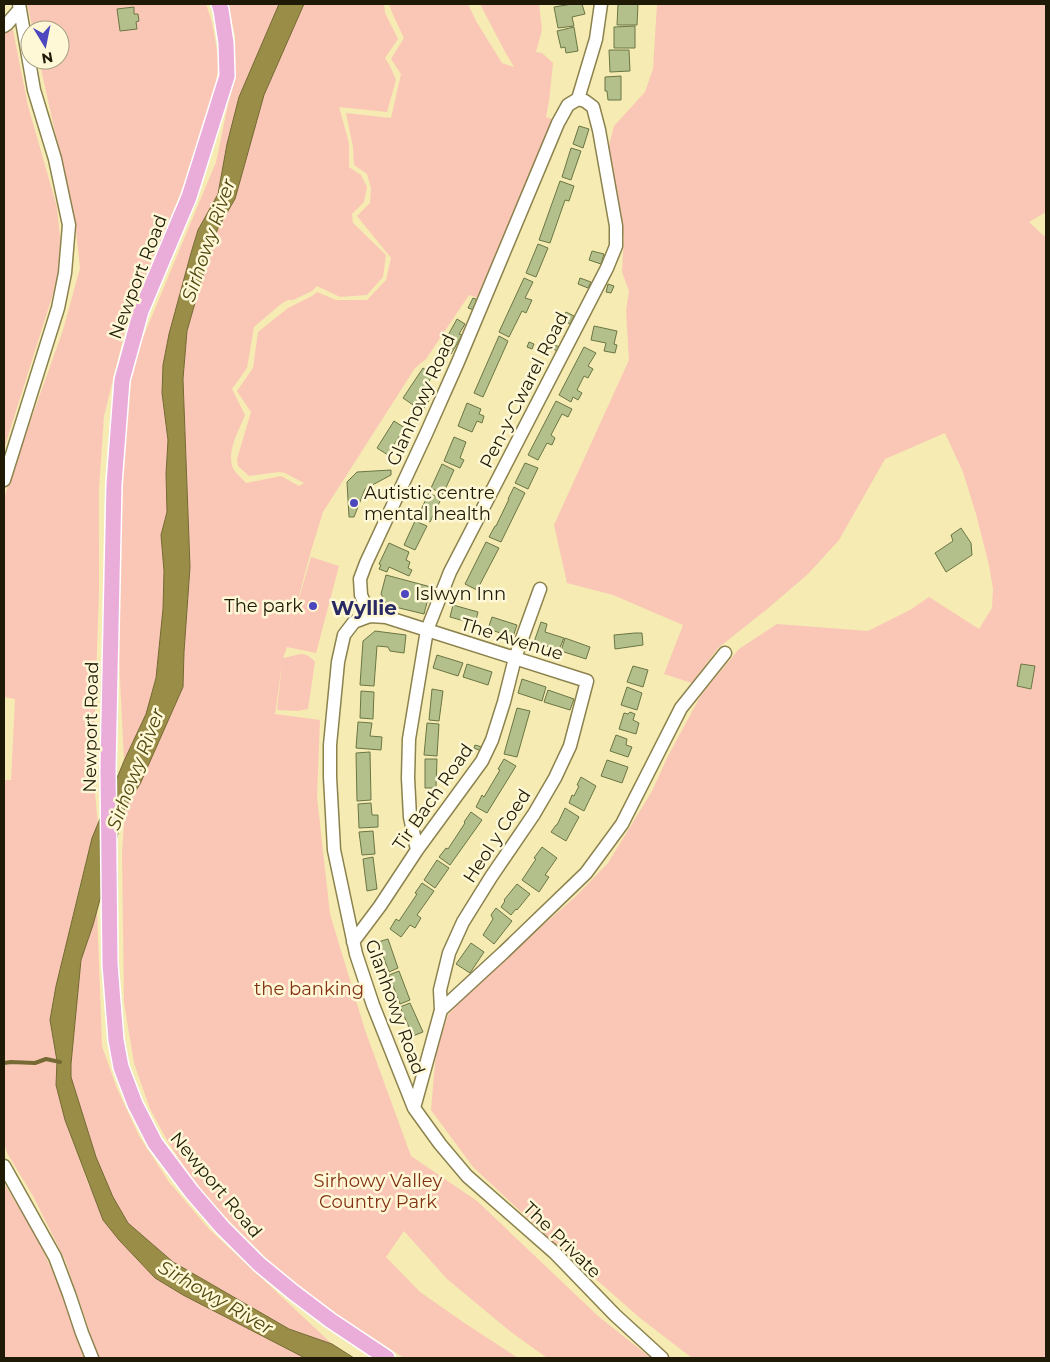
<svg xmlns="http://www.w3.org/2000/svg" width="1050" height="1362" font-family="Montserrat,sans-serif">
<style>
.green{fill:#fac7b6}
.water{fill:#9a8d48;stroke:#756a34}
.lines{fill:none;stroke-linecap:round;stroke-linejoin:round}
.stream{stroke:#756a34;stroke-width:4}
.building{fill:#b4c08b;stroke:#6b7644}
.minor-casing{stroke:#8c824e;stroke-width:15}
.major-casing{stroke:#fff;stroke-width:18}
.minor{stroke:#fff;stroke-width:12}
.major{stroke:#eaadd9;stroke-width:15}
.poi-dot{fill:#4c47be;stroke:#fef8d7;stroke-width:2}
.labels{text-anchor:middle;stroke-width:5;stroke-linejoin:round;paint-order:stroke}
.street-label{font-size:18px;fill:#1e1a05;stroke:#fef8d7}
.poi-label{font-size:18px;fill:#1e1a05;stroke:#fef8d7;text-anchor:start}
.park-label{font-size:18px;fill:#843214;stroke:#fef8d7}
.water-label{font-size:19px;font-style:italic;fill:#50460f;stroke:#fef8d7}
.quarter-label{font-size:20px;font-weight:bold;fill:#292a64;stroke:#fef8d7}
</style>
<rect width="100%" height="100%" fill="#f5ebb3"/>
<path class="green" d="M27 4H206L212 22 219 62 215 88 195 163 181 192 124 335 104 416 99 489V591L93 772 98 824 92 838 81 881 56 986 50 1020 57 1061 56 1085 65 1120 89 1186 183 1295 305 1358H99L65 1260 33 1196 7 1153 4 1143V780H11L15 699 4 697V498L13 470 63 330 80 268 75 222 39 60H60V30H33Z
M228 4H279L239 97 227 144 218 194 198 230 191 253 169 334 162 393 168 440 166 474 167 512 161 535 164 571 163 609 156 677 146 714 124 761 119 658V529L122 461 130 377 142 340 216 162 234 76 235 36Z
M304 4H384L385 13 398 39 385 58 390 66 396 80 387 112 339 107 349 143V167L361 175 367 187 364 202 352 214 353 223 386 255 383 277 367 295 340 297 317 286 312 291 293 300H288L281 304 254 327 247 368 232 389 245 415C239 430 226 452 233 468 236 474 242 478 246 483L281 476 299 486 304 483 285 473 279 472 249 476 238 466 237 459 251 412 237 391 253 368 258 332 288 308 312 296 317 292 336 300H367L386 280 391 258 357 216 370 203 371 188 367 174 354 165 353 147 346 113 391 118 401 74 391 59 404 38 393 15 389 4H468L476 21 502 63 514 67 504 50 480 4H539L542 30 536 52 542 53 553 63 549 101 546 117 552 119 479 298 469 295 426 359 415 368 323 512 311 551 291 626 311 557 339 566 316 653 287 647 283 658C297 656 304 649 315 662L308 709 297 711 277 710 282 665 275 714 320 720 317 797 330 914 365 1030 411 1156 477 1201 598 1316 651 1358H547L511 1332 447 1279 404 1231 386 1257 420 1292 466 1324 518 1358H404L313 1299 274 1266 237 1229 199 1189 168 1142 150 1109 134 1063 124 1003 122 853 125 808 140 784 183 687 184 652 190 567 183 379 187 331 209 254 218 228 235 199 264 95Z
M657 4H1046V212L1029 222 1044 236 1046 234V1358H692L640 1318 548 1237 473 1167 431 1110 436 1051 448 1015 478 982 575 897 608 863 652 791 668 756 701 695 739 649 777 624 868 631 910 610 929 597 979 629 992 608 993 589 989 565 976 514 963 472 945 433 885 459 839 540 808 574 766 610 718 648 692 683 664 674 683 625 613 595 567 583 554 525 629 360 626 311 629 291 622 272 624 238 608 149 614 126 645 92 653 69Z
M13 30 28 106 57 207 60 237 59 275 4 449V32Z
M97 909 102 1046 116 1086 139 1136 169 1182 209 1229 332 1344 289 1329 173 1262 128 1223 113 1197 96 1157 71 1077V1064L81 960Z
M4 1183 37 1237 63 1295 86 1358H4Z"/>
<path class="water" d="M279 4H304L264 95 235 199 218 228 209 254 187 331 183 379 190 567 184 652 183 687 140 784 125 808 93 925 81 960 71 1064V1077L96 1157 113 1197 128 1223 173 1262 289 1329 332 1344 354 1358H305L183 1295 155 1278 119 1240 103 1220 65 1120 56 1085 57 1061 50 1020 56 986 92 838 124 761 146 714 156 678 163 609 164 571 161 535 167 512 166 474 168 440 162 393 163 365 169 334 191 253 198 230 218 194 227 144 239 97Z"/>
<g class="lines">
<path class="stream" d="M4 1063 11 1062 35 1063 46 1059 60 1062"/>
</g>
<path class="building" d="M572 4H582L585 14 572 17 574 26 558 28 554 7Z
M618 4H638L637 25H617Z
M134 7V14H138L139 21 136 22 137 29 120 31 117 9Z
M635 26V48H614V27Z
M574 27 578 51 566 53 565 47 561 48 557 31Z
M609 50H629L630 71 610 72Z
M621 76V100H608L607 91H605V77Z
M579 126 589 129 583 148 573 144Z
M571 148 581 151 571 180 562 177Z
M560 181 574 186 569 201 565 200 550 243 539 240Z
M538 244 548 248 536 277 526 273Z
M592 251 604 254 601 264 589 260Z
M524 278 533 282 525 298 532 300 526 313 522 311 509 337 499 332Z
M580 278 591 282 588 288 578 284Z
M608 284 614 286 611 293 606 292Z
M473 298 478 300 474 310 468 308Z
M566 312 574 316 570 324 562 320Z
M457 319 465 324 459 334 462 335 451 354 441 348Z
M594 326 617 331 614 344 617 345 615 353 604 351 606 343 591 340Z
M499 336 508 341 483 397 474 393Z
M529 342 534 344 532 349 527 347Z
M551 343 559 347 557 351 549 347Z
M584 347 596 353 588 366 593 369 588 378 584 376 577 390 582 393 578 400 573 397 571 402 559 395Z
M423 368 433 375 423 390 432 396 422 411 403 398Z
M556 401 572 409 568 417 562 414 551 435 555 438 552 445 547 443 538 460 528 455Z
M467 403 481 409 479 414 484 416 482 423 477 421 472 432 458 426Z
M394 421 405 428 393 446 397 449 391 457 377 448Z
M454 437 466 442 460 458 464 460 460 468 444 461Z
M525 463 538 468 528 489 515 483Z
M442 464 454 470 443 494 431 488Z
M391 470V475L365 489 354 517H349L347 482 357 472Z
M514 487 525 493 501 542 489 537 495 526H496L509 499H508Z
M429 493 441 499 430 522 418 516Z
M415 521 427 526 415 550 404 545Z
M961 528 971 543 972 555 946 572 935 553 953 541 951 535Z
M486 542 499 548 477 590 465 584Z
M389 543 409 552 406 560 410 562 408 568 412 570 409 576 389 567 387 572 379 569 381 565 379 564Z
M386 575 431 587 424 614 387 605 381 594Z
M453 605 478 612 475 624 450 617Z
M492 617 517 625 513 637 488 629Z
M541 622 547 624 545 632 564 638 559 650 534 642Z
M375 631 406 635 404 653 390 651 388 647 377 646 374 686 360 685 363 641Z
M635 633H642L643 645 615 649 614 635Z
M565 638 590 647 586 659 561 651Z
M437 655 463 663 458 676 433 668Z
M467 664 492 672 488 685 463 677Z
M1021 664 1035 666 1031 689 1017 686Z
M633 666 648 670 643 687 627 682Z
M522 679 546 687 542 701 518 693Z
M627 687 642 693 637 710 621 705Z
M432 689 443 691 439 721 429 720Z
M548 690 574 699 570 710 544 702Z
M361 691 374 692 373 719 360 718Z
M517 708 530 711 517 757 504 754Z
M630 712 635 714 633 720 639 723 636 734 619 729 624 713 628 714Z
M358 722 372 723 370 736 382 737 381 750 356 748Z
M427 723 439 724 437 756 424 755Z
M616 735 627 739 626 745 632 747 628 757 610 751Z
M475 745 482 747 481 751 474 748Z
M370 752 371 800 357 801 356 753Z
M425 759H437L436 788H425Z
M504 759 516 766 487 813 476 807 482 795 484 797 500 770 498 769Z
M607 760 628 767 622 783 601 776Z
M581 777 596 786 584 811 569 803 572 795 574 796 579 786 577 785Z
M371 803 372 815H378V827L359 828 358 804Z
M565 808 579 817 566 841 551 832 556 825H557Z
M471 812 482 820 450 865 439 857 446 848 448 849 465 823 464 822Z
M373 831 375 854 362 855 359 832Z
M542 847 557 858 545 875 549 877 539 892 522 880 536 859 534 858Z
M373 857 377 889 367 891 363 859Z
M437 860 449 868 435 888 424 880Z
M422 883 434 891 417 915 421 918 415 928 410 925 401 937 390 929 396 919 399 921 417 894 415 893Z
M517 884 530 894 517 910 516 909 511 915 501 907 505 901 504 900Z
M496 908 512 921 494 944 483 935 493 919 491 915Z
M388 939 398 968 389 972 378 942Z
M471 943 484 952 470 973 456 964Z
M399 971 410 1000 400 1004 389 975Z
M410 1003 423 1032 413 1036 400 1007Z"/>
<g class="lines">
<defs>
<path id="minor" d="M4 26 7 24 20 9
M578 99 568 105 558 123 458 362 426 434 366 563 360 579 361 595 370 616 354 622 344 635 338 662 330 745V777L334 850 356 954 373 1005 414 1108 440 1144 467 1176 555 1253 615 1315 662 1358
M578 99 596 39 601 4
M4 480 58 308 65 273 69 225 55 159 34 90 19 4
M370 616 386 617 587 681 570 746 555 778 534 814 491 877 463 922 449 953 440 990 441 1010 414 1108
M417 850 410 817 408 778 409 739 427 630 450 572 607 268 616 246V226L599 130 593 107 585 101 578 99
M353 942 380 906 417 850 482 761 492 740 504 702 515 658 540 589
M441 1010 504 952 586 873 622 824 681 708 725 653
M4 1166 55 1257 69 1294 82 1333 92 1358"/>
<path id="major" d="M219 4 221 10 226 43 227 76 189 197 141 311 122 380 114 484 108 768 110 964 116 1040 121 1067 135 1104 155 1143 191 1191 222 1227 259 1264 293 1292 330 1320 387 1358"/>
</defs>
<use href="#minor" class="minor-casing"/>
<use href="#major" class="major-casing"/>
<use href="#minor" class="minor"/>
<use href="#major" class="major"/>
</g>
<g class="poi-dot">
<circle cx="354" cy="503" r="5"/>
<circle cx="405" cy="594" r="5"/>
<circle cx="313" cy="606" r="5"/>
</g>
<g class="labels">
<g class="street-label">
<text transform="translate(138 277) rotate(-69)" y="6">Newport Road</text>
<text transform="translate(524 390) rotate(-63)" y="6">Pen-y-Cwarel Road</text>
<text transform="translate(421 400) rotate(-66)" y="6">Glanhowy Road</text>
<text transform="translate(512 639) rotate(17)" y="6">The Avenue</text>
<text transform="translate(91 727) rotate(-89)" y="6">Newport Road</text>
<text transform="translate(433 797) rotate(-55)" y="6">Tir Bach Road</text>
<text transform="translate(497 836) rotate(-57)" y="6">Heol y Coed</text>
<text transform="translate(395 1007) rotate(70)" y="6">Glanhowy Road</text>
<text transform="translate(216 1185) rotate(50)" y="6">Newport Road</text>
<text transform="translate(562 1240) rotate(44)" y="6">The Private</text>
</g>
<g class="poi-label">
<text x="364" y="499">Autistic centre<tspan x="364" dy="21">mental health</tspan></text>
<text x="415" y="600">Islwyn Inn</text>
<text x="303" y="612" text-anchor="end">The park</text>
</g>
<g class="park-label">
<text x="309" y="995">the banking</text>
<text x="378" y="1187">Sirhowy Valley<tspan x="378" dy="21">Country Park</tspan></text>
</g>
<g class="water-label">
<text transform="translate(208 240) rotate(-71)" y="7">Sirhowy River</text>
<text transform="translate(135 769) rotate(-69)" y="7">Sirhowy River</text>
<text transform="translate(216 1297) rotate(30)" y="7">Sirhowy River</text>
</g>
<g class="quarter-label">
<text x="364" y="615">Wyllie</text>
</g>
</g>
<rect width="1050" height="1362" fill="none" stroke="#1e1a05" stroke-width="10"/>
<g transform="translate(45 45) rotate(170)"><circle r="24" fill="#fef8d7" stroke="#a49f83"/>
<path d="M0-4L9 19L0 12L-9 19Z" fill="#4c47be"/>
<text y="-8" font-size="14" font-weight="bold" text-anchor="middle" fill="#1e1a05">N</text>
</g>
</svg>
